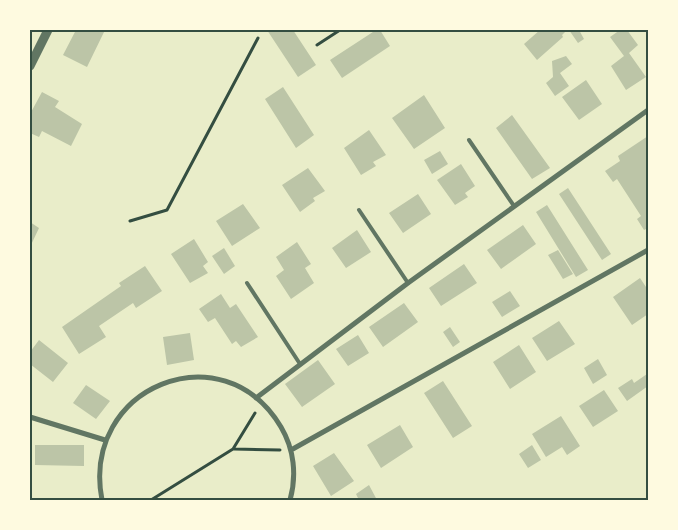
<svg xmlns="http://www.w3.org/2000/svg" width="678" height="530" font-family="Commissioner,sans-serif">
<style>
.building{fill:#bcc5a7}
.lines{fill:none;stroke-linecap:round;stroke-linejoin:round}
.path{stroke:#344e41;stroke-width:3}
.service{stroke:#617663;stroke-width:4}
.minor{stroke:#617663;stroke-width:5}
.tertiary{stroke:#617663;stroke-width:9}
.neatline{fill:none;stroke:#344e41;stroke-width:2}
</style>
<rect width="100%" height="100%" fill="#e9edc9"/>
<path class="building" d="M76 30H105L87 67 63 55Z
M267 30H293L316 65 298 77Z
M376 30H380L390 46 342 78 330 60Z
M540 30H567L562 35 563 37 537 60 524 44Z
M569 30H579L584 39 578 43Z
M620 30H627L638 45 629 53 646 77 626 90 611 66 624 56 610 37Z
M566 56 572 64 560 73 569 86 555 96 546 83 553 77 552 61Z
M586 80 602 104 579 120 562 97Z
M283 87 314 135 296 148 265 99Z
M42 92 59 101 55 107 82 124 71 146 42 131 39 137 30 133V114Z
M424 95 445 128 414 149 392 118Z
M512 115 550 168 532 179 496 128Z
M369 130 386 155 373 162 376 166 361 175 344 148Z
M648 136V228L644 230 637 219 641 216 617 179 613 182 605 171 620 161 618 156Z
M440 151 448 164 432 174 424 160Z
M461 164 475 186 465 193 468 197 455 205 437 180Z
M308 168 325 191 313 198 315 201 300 212 282 185Z
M568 188 611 254 602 260 559 194Z
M418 194 431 214 403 233 389 213Z
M243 204 260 228 232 246 216 221Z
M547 205 588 270 576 277 536 212Z
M30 222 39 228 30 247Z
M523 225 536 244 501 269 487 250Z
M357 230 371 252 346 268 332 248Z
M194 239 208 262 203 266 208 273 190 283 171 254Z
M297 242 311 264 305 268 314 283 291 299 276 276 284 270 276 257Z
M224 248 235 266 224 274 212 256Z
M558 250 573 274 563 279 548 255Z
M464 264 477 283 441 306 429 288Z
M145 266 162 291 136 308 133 303 99 326 106 337 79 354 62 327 121 286 119 283Z
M640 278 648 290V314L632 325 613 297Z
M510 291 520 306 502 317 492 302Z
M221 294 230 308 236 304 258 337 241 347 236 341 232 344 215 318 208 322 199 309Z
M404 303 418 322 383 347 369 327Z
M559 321 575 344 547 361 532 338Z
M450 327 460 342 453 347 443 332Z
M190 333 194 360 167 365 163 337Z
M358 335 369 353 348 366 336 349Z
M39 340 68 363 53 382 30 364V352Z
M519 345 536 372 510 389 493 362Z
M598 359 607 375 593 384 584 368Z
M318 360 335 384 302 407 285 384Z
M647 374 648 386 627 401 618 388 632 379 634 383Z
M443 381 472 426 453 438 424 393Z
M86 385 110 401 96 419 73 403Z
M604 390 618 411 593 427 579 406Z
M561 416 580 446 567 455 562 447 546 457 532 434Z
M400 425 413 447 381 468 367 445Z
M35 445H84V466L35 465Z
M532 445 541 460 528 468 519 454Z
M334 453 354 481 331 496 313 466Z
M369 485 377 500H359L356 494Z"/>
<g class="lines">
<path class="path" d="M317 45 340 30
M130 221 167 210 258 38
M234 449 280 450
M151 500 233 449 255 413"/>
<path class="service" d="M469 140 514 206
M359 210 408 283
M247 283 300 364"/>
<path class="minor" d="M256 398 408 283 648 110
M30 417 105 440
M291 450 648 250
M102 500C80 387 223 329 281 427 294 449 297 475 290 500"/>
<path class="tertiary" d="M30 66 48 30"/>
</g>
<rect width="678" height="530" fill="none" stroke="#fefae0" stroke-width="62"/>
<rect x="31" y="31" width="616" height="468" class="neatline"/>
</svg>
